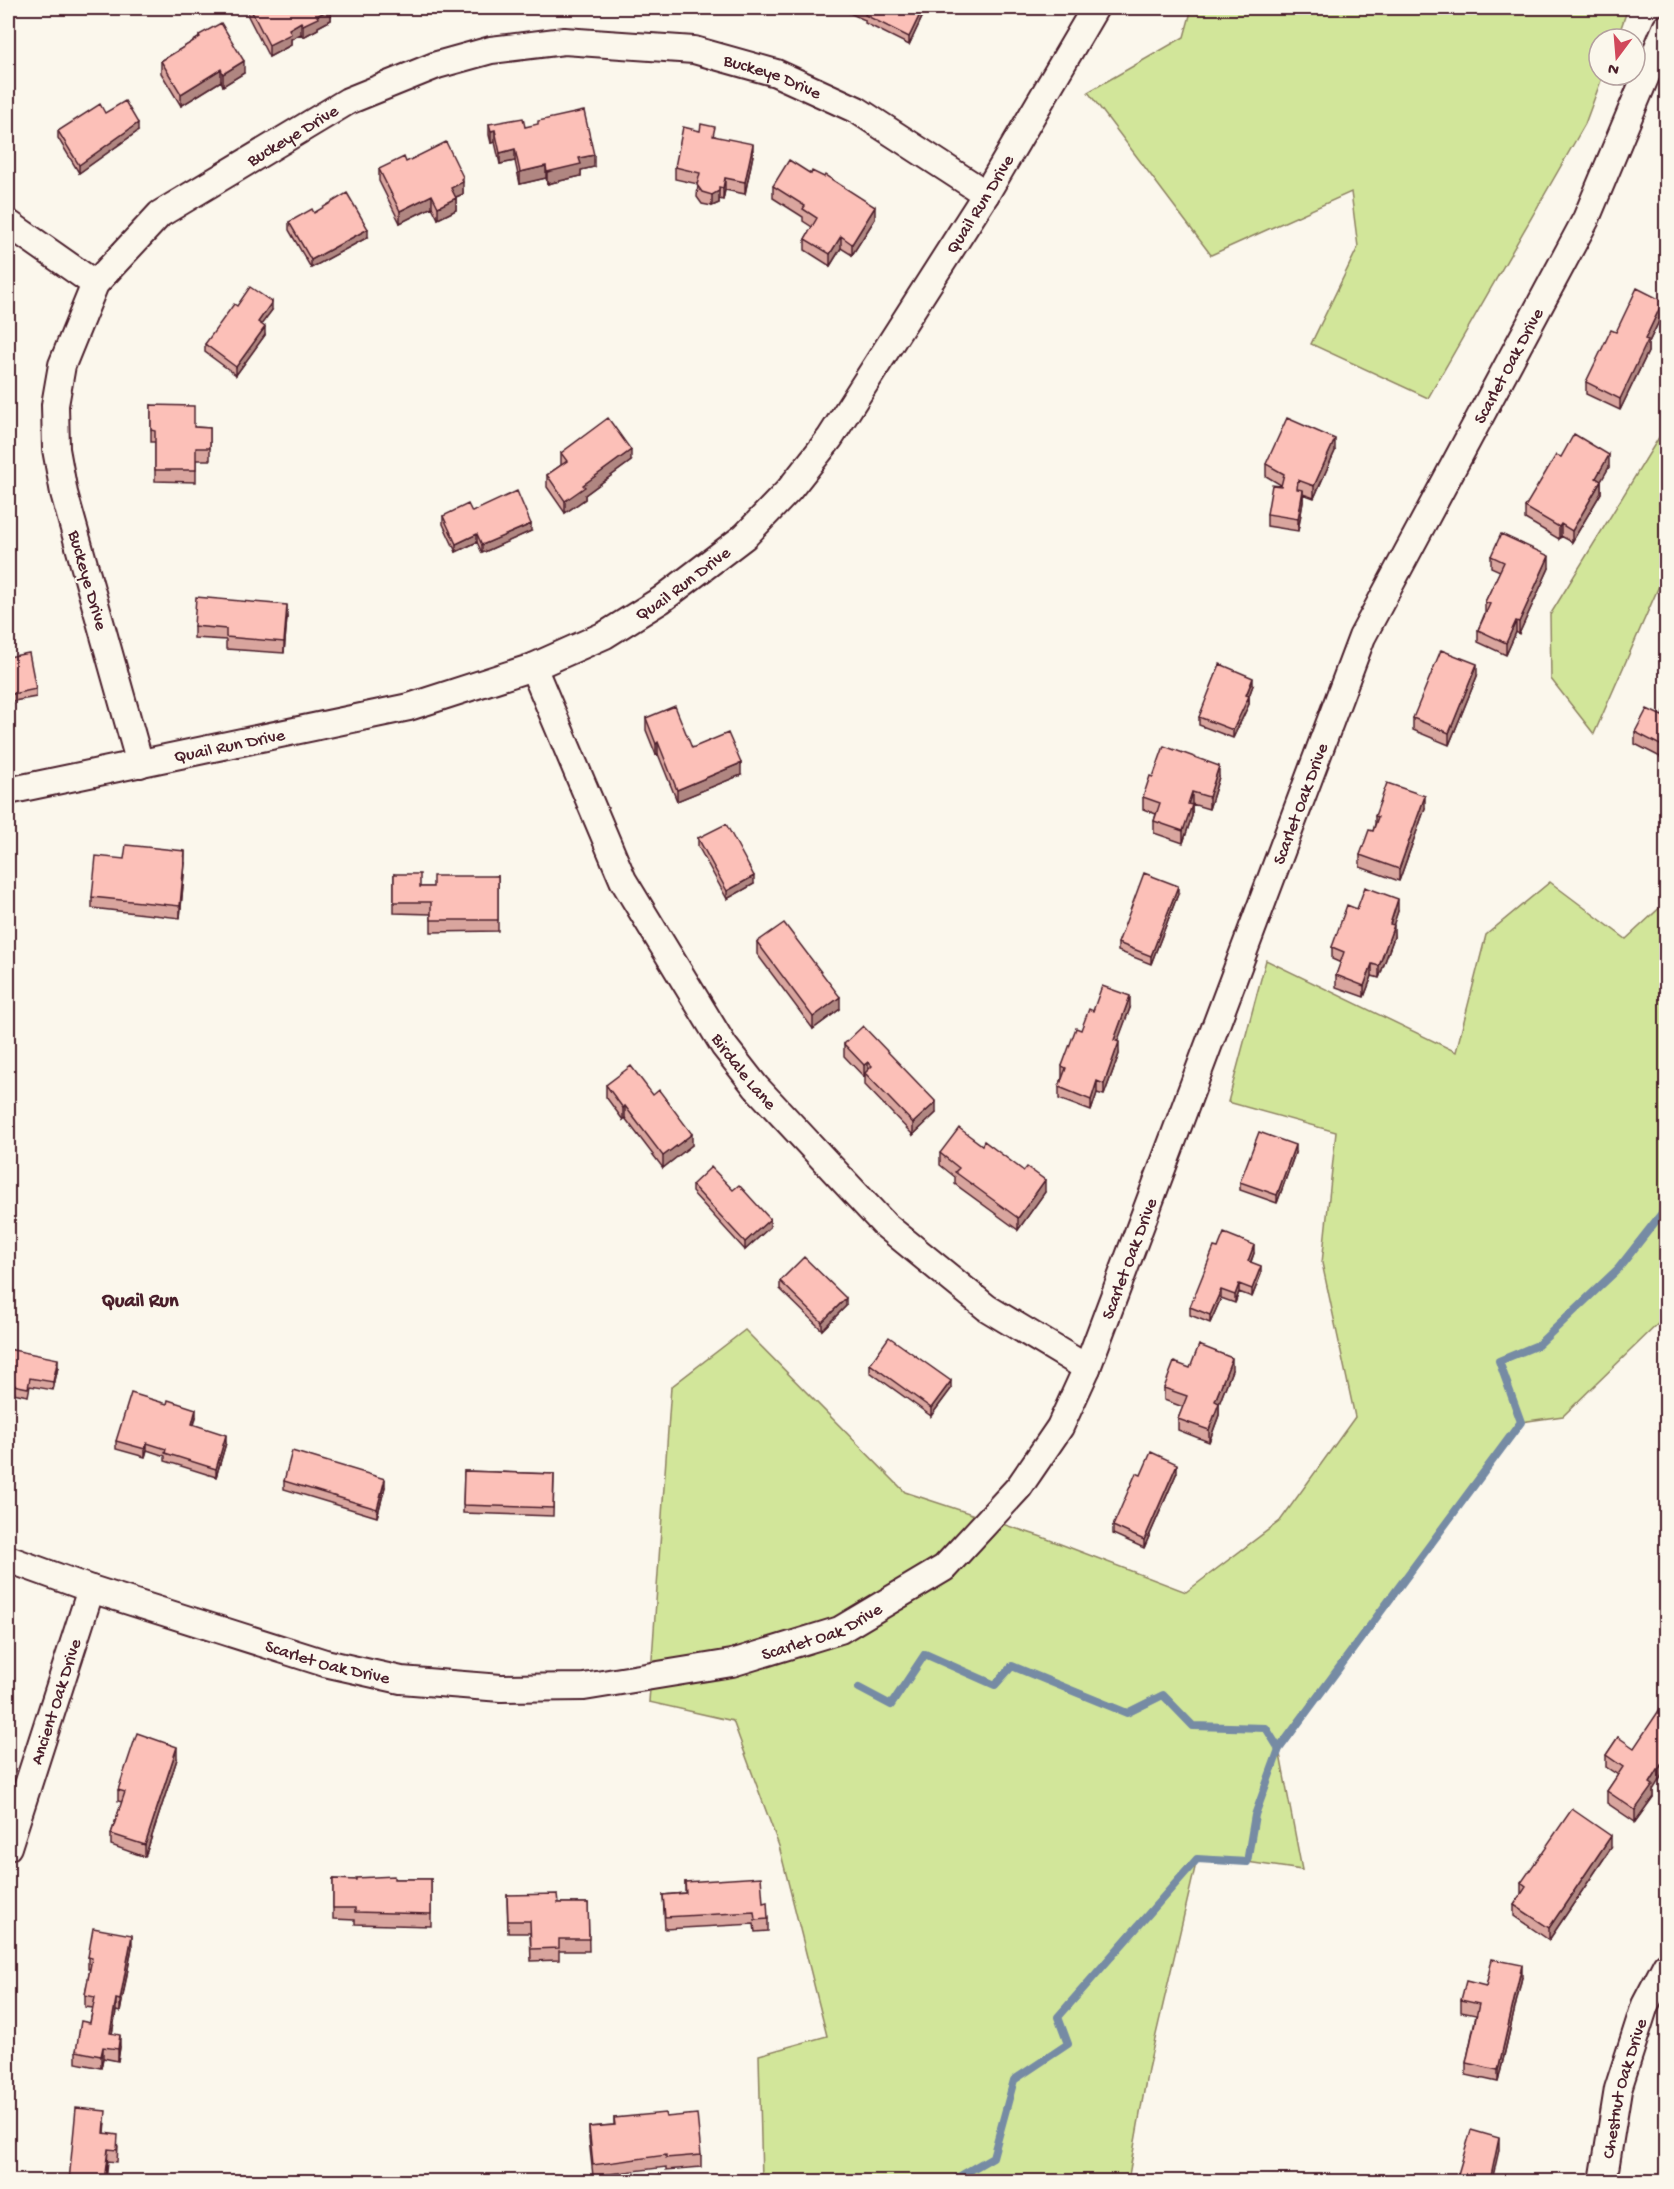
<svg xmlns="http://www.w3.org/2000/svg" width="1674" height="2189" font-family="'Gochi Hand',sans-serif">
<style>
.green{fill:#d2e69a;stroke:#8e8262;stroke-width:1.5}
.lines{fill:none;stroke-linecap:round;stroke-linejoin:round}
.stream{stroke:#768ba4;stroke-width:8}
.minor-casing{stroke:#4a1f2b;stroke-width:30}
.minor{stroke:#fbf7ec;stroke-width:26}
.wall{fill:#d9a59e;stroke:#4a1f2b;stroke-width:1.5}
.shaded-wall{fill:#b08681;stroke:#4a1f2b;stroke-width:1.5}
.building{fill:#fcc0b8;stroke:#4a1f2b;stroke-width:1.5}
.labels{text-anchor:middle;stroke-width:4.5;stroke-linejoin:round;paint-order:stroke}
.street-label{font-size:18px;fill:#4a1f2b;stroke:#fbf7ec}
.neighbourhood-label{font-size:20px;font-weight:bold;fill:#4a1f2b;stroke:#fbf7ec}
</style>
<rect width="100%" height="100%" fill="#fbf7ec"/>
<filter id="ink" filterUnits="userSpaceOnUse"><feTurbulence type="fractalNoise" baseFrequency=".0167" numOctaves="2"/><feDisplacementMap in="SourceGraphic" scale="12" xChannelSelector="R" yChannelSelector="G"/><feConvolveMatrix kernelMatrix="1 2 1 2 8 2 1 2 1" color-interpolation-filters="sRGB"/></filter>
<g filter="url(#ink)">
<path class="green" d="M1192 8H1628L1617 39H1599V75H1603L1585 124 1428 398 1311 344 1358 247 1351 192 1211 255 1088 92 1184 37Z
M1666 426V570L1594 734 1551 679 1550 615Z
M1550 882 1626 939 1666 902V1316L1563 1416 1521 1422 1279 1749 1302 1870 1247 1862 1197 1859 1148 2069 1128 2181H762L759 2055 827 2036 779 1846 733 1721 649 1702 671 1387 745 1330 905 1492 1042 1537 1186 1592 1280 1521 1355 1417 1322 1263 1336 1132 1228 1102 1266 960 1456 1052 1486 935Z"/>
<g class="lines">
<path class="stream" d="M859 1688 891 1705 925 1654 995 1685 1012 1666 1127 1713 1163 1695 1193 1726 1266 1728 1279 1749
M950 2182 993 2157 1014 2080 1068 2044 1058 2017 1197 1859 1247 1862 1255 1815 1279 1749 1521 1422 1499 1361 1538 1345 1618 1269 1666 1208"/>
<defs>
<g id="minor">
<path d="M8 223 95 284"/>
<path id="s1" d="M533 667 623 880 724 1046 756 1087 884 1224 987 1308 1087 1368"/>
<path id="s2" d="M140 764 64 493 56 449 55 405 62 365 95 284 160 214 348 101 437 65 491 50 564 41 694 50 776 73 857 110 986 194"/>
<path id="s3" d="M8 791 409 707 533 667 605 635 661 600 745 536 789 490 830 438 986 194 1095 8"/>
<path id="s4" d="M8 1559 91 1589 325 1663 401 1680 501 1688 584 1687 732 1663 840 1630 944 1568 1019 1487 1060 1427 1087 1368 1362 637 1586 219 1666 28"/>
<path id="s5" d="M8 1847 91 1589"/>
<path id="s6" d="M1603 2182 1618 2089 1645 2005 1666 1965"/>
</g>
</defs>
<use href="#minor" class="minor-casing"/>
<use href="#minor" class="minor"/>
</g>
<path class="wall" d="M248 8H331V20L318 27V29L303 37 301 34 291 39V45L269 57 248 16Z
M845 8H925V11L909 45 865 23V20L845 11Z
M199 35 244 73 223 86 221 81 181 106 161 73V61L199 38Z
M105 113 138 131 79 173 58 138V131Z
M489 124 525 127 594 167 581 170V176L547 184 546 178 520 184 515 161 500 164 495 142 491 143 489 135Z
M715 136 753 155 745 194 725 190 723 200 719 199V203L712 206 702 204 697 197 698 184 675 179V167Z
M406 162 463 189V194L456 197V210L438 219 432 207 400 223 379 181V169Z
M811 174 824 177 875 219 852 255 841 248 830 266 805 250V239L812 227 803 221V217L773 198V186Z
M314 213 368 237 311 268 289 230V222Z
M1666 226V245L1664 244V232Z
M237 306 272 310 261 324 265 335 236 375 205 352V344Z
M1663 313 1648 344V352L1620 410 1586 394V382L1616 332Z
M151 405 194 427 210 428V460H196V482L155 481V442H151Z
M1335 451 1314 498 1303 494V502L1298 531 1267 526V514L1281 485 1266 476V464Z
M561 453 631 461 585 495V499L565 513 547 487V475L561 465Z
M1561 457 1609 467 1601 481V493L1572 542 1561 536 1559 539 1525 519V507Z
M472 512 531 531 482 553 477 542 456 552 443 524V516Z
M1491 556 1549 568 1519 634 1516 632 1506 655 1478 642V630L1485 613V602L1500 571 1491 567Z
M287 617 284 653 226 649V640L194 638V626Z
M8 657 36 689V697L8 702Z
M1477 676 1449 745 1413 730V718Z
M1253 685 1249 696V704L1233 738 1199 725V717Z
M1666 708V760L1635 744V732L1662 716Z
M646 718 692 748 741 775 677 801 658 754 656 755 646 730Z
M1153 777H1219L1209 809 1192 804V816L1183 843 1154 833V821L1156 814 1143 809V797Z
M1425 808 1399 881 1360 867V855L1373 831 1375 824V816Z
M698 838 754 884 727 899 698 846Z
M185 863 180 918 92 908V897Z
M394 874 420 887H433L498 876V931L431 932V914L394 913Z
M1178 894 1151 964 1118 951V943Z
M1357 909 1398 911 1393 925 1394 937 1379 978 1372 976 1364 997 1336 987V975L1341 963 1332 959V947Z
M757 942 840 1009 813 1029 757 954Z
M1130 1008 1117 1041 1119 1054 1104 1095 1097 1093 1091 1111 1059 1099V1087L1062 1078V1066L1081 1030Z
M844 1044 936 1113 913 1135 865 1085V1076L864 1077 844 1056Z
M606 1085 653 1095 692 1145 663 1168 625 1118 623 1120 606 1097Z
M982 1145 1045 1192 1018 1230 955 1184V1177L940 1165V1153Z
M1295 1153 1277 1203 1240 1190V1182Z
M692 1185 733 1190 770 1227 745 1250 692 1192Z
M1218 1248 1254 1253 1251 1262 1261 1274 1252 1297 1239 1292 1235 1303 1221 1298 1210 1323 1190 1315V1307Z
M780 1281 846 1306 822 1330 780 1289Z
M8 1349 58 1367 53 1390 30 1386 28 1396 8 1392Z
M870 1364 951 1389 931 1416 870 1372Z
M1190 1368 1232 1370 1219 1404V1415L1209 1442 1178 1430V1419L1183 1407 1164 1400V1388Z
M196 1417 194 1425 226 1443 216 1477 165 1461V1456L147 1450 145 1457 116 1449V1441Z
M464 1471 554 1474 553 1516 463 1513Z
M1177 1472 1144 1548 1113 1534V1526Z
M284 1481 385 1487 377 1517 284 1489Z
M1618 1737 1653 1790V1797L1635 1822 1607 1803V1791L1618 1775 1606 1767V1755Z
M177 1759 145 1857 111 1845V1834L122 1802 118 1801V1790Z
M1611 1848 1549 1940 1514 1916V1905L1521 1895V1883Z
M333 1879 356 1880 394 1879H431V1926L355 1924V1920L333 1919Z
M685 1882 763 1903 768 1919V1931L755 1932 754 1924 665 1929 663 1895 685 1893Z
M507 1895 558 1903H588L589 1951H559V1960L531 1961 530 1933H508Z
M132 1947 120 2012 116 2011 112 2034 120 2047 118 2061 103 2058 101 2068 76 2063V2051L90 2023 93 2008 85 2007V1995L90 1969H88V1957Z
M1522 1977 1498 2082 1466 2075V2063L1476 2015 1461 2012V2000L1486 1986Z
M666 2117 701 2155V2167L666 2170V2167L593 2176 589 2139V2127L614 2125V2118Z
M106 2123 105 2133 118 2146 117 2162 108 2161 106 2181H69Z"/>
<path class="shaded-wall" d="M331 8V20L318 27V29L303 37V25L317 16Z
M923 8H925V11L909 45V37Z
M301 22V34L291 39V45L269 57V45L289 29Z
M244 61V73L223 86V74Z
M221 69V81L181 106V94Z
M138 123V131L79 173V165Z
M495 130V142L491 143V131Z
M753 144V155L745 194V182Z
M515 149V161L500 164V153Z
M594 155V167L581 170V176L547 184V172L579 158Z
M546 166V178L520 184V172Z
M463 177V194L451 199V188Z
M725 178V190L723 200V188Z
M719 187V203L712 206V195Z
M432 195V207L400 223V211Z
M456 198V210L438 219V207Z
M875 207V219L852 255V244Z
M368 229V237L311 268V260Z
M841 236V248L830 266V254Z
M1663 301V313L1648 344V352L1620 410V399L1645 339Z
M272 302V310L258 329V322Z
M265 327V335L236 375V367Z
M1335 439V451L1314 498V486Z
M631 450V461L585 495V499L565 513V501L583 485Z
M1609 455V467L1596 490V478Z
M1601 481V493L1572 542V531Z
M1303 490V502L1298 531V519Z
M531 524V531L482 553V545Z
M1561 524V536L1559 539V527Z
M477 534V542L456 552V544Z
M1549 556V568L1519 634V622Z
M287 605V617L284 653V642Z
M1516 621V632L1506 655V643Z
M1477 664V676L1449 745V733Z
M1253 678V685L1247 702 1249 696V704L1233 738V730Z
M658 742V754L656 755V744Z
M741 763V775L677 801V790Z
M1219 766V777L1209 809V797Z
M1192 792V816L1183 843V831L1188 804Z
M1425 796V808L1399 881V869Z
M185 851V863L180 918V906Z
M754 876V884L727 899V891Z
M1178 886V894L1151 964V956Z
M1398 899V911L1390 935V924Z
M1394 925V937L1379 978V966Z
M1372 964V976L1364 997V986Z
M1130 996V1008L1114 1051V1040Z
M840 997V1009L813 1029V1017Z
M1119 1042V1054L1104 1095V1084Z
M868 1062V1074L865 1073 864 1077V1065Z
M1097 1081V1093L1091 1111V1100Z
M936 1102V1113L913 1135V1123Z
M625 1106V1118L623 1120V1108Z
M692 1134V1145L663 1168V1156Z
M1295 1145V1153L1277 1203V1195Z
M1045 1180V1192L1018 1230V1218Z
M770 1219V1227L745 1250V1242Z
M1254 1245V1253L1248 1269V1261Z
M1261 1266V1274L1252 1297V1289Z
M1239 1284V1292L1235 1303V1295Z
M1221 1290V1298L1210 1323V1315Z
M846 1298V1306L822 1330V1322Z
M1232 1358V1370L1219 1404V1415L1209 1442V1430L1215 1401Z
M58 1359V1367L53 1390V1382Z
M951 1381V1389L931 1416V1408Z
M196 1409V1417L192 1432V1424Z
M226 1435V1443L216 1477V1469Z
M147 1443V1450L145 1457V1449Z
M1177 1464V1472L1144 1548V1540Z
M385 1479V1487L377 1517V1509Z
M177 1747V1759L145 1857V1845Z
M1666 1757V1769L1653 1790V1797L1635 1822V1810L1650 1783Z
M1611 1836V1848L1549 1940V1928Z
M132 1935V1947L120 2012V2000Z
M1522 1965V1977L1498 2082V2070Z
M116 1999V2011L110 2045V2033Z
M120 2035V2047L118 2061V2049Z
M103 2047V2058L101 2068V2056Z
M1499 2138V2150L1492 2181H1489Z
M108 2149 106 2181H104Z"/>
<path class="building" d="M250 8H331L317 16 318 18 303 25 301 22 289 29 291 34 269 45Z
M855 8H923L909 37 865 15 866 13Z
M221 23 244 61 223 74 221 69 181 94 161 61 200 37 199 35Z
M125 101 138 123 79 165 58 131 100 104 105 113Z
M584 111 594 155 579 158 581 164 547 172 546 166 520 172 515 149 500 153 495 130 491 131 489 124 523 118 525 127 538 124V121Z
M701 124 715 127 713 136 753 144 745 182 725 178 723 188 719 187V191L712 195 702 192 697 185 700 173 675 167 683 127 700 131Z
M446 142 463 177 461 179 463 182 451 188 456 198 438 207 432 195 400 211 379 169 404 157 406 162Z
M789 160 811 174 812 171 824 177 825 175 875 207 852 244 841 236 830 254 805 239 817 218 803 209 805 206 773 186Z
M347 193 368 229 311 260 289 222 312 209 314 213Z
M250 287 272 302 258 322 265 327 236 367 205 344 234 304 237 306Z
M1637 288 1663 301 1645 339 1648 340 1620 399 1586 382 1611 330 1616 332Z
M151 405 194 406V427L210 428V448H196V470H155V431L151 430Z
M608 418 631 450 583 485 585 487 565 501 547 475 567 461 561 453Z
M1287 418 1335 439 1314 486 1298 480 1297 489 1303 490 1298 519 1267 514 1272 485 1281 486 1284 474 1266 464Z
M1574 434 1609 455 1596 478 1601 481 1572 531 1561 524 1559 527 1525 507 1556 455 1561 457Z
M517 491 531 524 482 545 477 534 456 544 443 516 468 504 472 512Z
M1501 534 1549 556 1519 622 1516 621 1506 643 1478 630 1490 604 1485 602 1504 562 1491 556Z
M196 597 287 605 284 642 226 637V629L194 626Z
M1441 650 1477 664 1449 733 1413 718Z
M29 653 36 689 8 695V657Z
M1220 664 1253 678 1246 695 1249 696 1233 730 1199 717Z
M675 706 692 748 728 733 741 763 677 790 658 742 656 744 646 718Z
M1666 708V748L1635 732 1647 709 1662 716Z
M1164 746 1219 766 1209 797 1192 792 1188 804 1192 805 1183 831 1154 821 1160 803 1143 797 1150 776 1153 777Z
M1387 783 1425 796 1399 869 1360 855 1369 830 1373 831 1378 817 1375 816Z
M726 824 754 876 727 891 698 838Z
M126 845 185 851 180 906 92 897 96 856 124 859Z
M1144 873 1178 886 1151 956 1118 943Z
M394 874H420V887H433V876H498V920H431V902H394Z
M1365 887 1398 899 1390 924 1394 925 1379 966 1372 964 1364 986 1336 975 1344 952 1332 947 1347 905 1357 909Z
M784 923 840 997 813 1017 757 942Z
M1102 986 1130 996 1114 1040 1119 1042 1104 1084 1097 1081 1091 1100 1059 1087 1066 1068 1062 1066 1076 1028 1081 1030 1089 1009 1093 1011Z
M863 1026 936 1102 913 1123 865 1073 872 1066 868 1062 864 1065 844 1044Z
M631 1066 653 1095 659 1090 692 1134 663 1156 625 1106 623 1108 606 1085Z
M959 1128 982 1145 984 1141 1024 1171 1027 1167 1045 1180 1018 1218 955 1172 959 1168 940 1153Z
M1259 1132 1295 1145 1277 1195 1240 1182Z
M711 1167 733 1190 739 1185 770 1219 745 1242 692 1185Z
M1224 1233 1254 1245 1248 1261 1261 1266 1252 1289 1239 1284 1235 1295 1221 1290 1210 1315 1190 1307 1214 1247 1218 1248Z
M804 1257 846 1298 822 1322 780 1281Z
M889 1337 951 1381 931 1408 870 1364Z
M1199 1345 1232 1358 1215 1401 1219 1403 1209 1430 1178 1419 1187 1396 1164 1388 1174 1362 1190 1368Z
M8 1349 58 1359 53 1382 30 1378 28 1388 8 1384Z
M131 1393 167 1404 168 1400 196 1409 192 1424 226 1435 216 1469 165 1453 166 1449 147 1443 145 1449 116 1441Z
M292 1451 385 1479 377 1509 284 1481Z
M1151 1452 1177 1464 1144 1540 1113 1526 1136 1473 1141 1475Z
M464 1471 554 1474 553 1508 463 1505Z
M1666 1700V1757L1650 1783 1653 1785 1635 1810 1607 1791 1623 1767 1606 1755 1618 1737 1634 1748Z
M137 1733 177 1747 145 1845 111 1834 125 1792 118 1790Z
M1572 1809 1611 1836 1549 1928 1514 1905 1526 1887 1521 1883Z
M394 1876V1879H431V1914L355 1912V1908H333V1879L356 1880V1878Z
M761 1877 763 1903 767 1902 768 1919 755 1920 754 1912 665 1917 663 1895 686 1893 685 1882Z
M557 1894 558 1903H588L589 1939H559V1948L531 1949 530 1921H508L507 1895Z
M93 1928 132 1935 120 2000 116 1999 110 2033 120 2035 118 2049 103 2047 101 2056 76 2051 81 2021 90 2023 95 1997 85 1995 92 1958 88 1957Z
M1492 1959 1522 1965 1498 2070 1466 2063 1479 2004 1461 2000 1466 1981 1486 1986Z
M76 2108 106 2111 104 2133 118 2135 117 2150 108 2149 104 2181H69Z
M665 2113 666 2117 697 2114 701 2155 666 2158V2155L593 2165 589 2127 615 2125 614 2118Z
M1471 2130 1499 2138 1490 2181H1456Z"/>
</g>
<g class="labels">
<g class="street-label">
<text dy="6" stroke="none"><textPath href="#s2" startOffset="1252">Buckeye Drive</textPath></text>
<text dy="6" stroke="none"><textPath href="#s2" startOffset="748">Buckeye Drive</textPath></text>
<text dy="6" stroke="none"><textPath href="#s3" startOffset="1198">Quail Run Drive</textPath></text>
<text dy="6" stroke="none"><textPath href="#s4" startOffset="2316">Scarlet Oak Drive</textPath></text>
<text transform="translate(89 580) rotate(74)" y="6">Buckeye Drive</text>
<text dy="6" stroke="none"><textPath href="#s3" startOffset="712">Quail Run Drive</textPath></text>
<text dy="6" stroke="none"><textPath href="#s3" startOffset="226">Quail Run Drive</textPath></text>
<text dy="6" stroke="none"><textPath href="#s4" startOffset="1830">Scarlet Oak Drive</textPath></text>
<text dy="6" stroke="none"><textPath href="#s1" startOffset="458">Birdale Lane</textPath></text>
<text dy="6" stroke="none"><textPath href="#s4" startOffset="1344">Scarlet Oak Drive</textPath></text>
<text dy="6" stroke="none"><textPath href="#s4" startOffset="840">Scarlet Oak Drive</textPath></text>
<text dy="6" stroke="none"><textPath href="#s4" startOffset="336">Scarlet Oak Drive</textPath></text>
<text dy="6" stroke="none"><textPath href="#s5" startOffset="153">Ancient Oak Drive</textPath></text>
<text dy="6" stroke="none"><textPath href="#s6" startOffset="96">Chestnut Oak Drive</textPath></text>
</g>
<g class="neighbourhood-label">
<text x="140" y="1306">Quail Run</text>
</g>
</g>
<rect width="1674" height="2189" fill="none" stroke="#fbf7ec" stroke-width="30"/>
<rect x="15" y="15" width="1644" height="2159" fill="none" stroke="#4a1f2b" stroke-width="2" filter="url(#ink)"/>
<g transform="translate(1617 57) rotate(196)"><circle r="28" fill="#fbf7ec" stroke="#b4a19f" stroke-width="1.5"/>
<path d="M0-4.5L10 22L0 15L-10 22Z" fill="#d1495b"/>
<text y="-9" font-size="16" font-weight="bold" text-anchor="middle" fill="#4a1f2b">N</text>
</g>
</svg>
